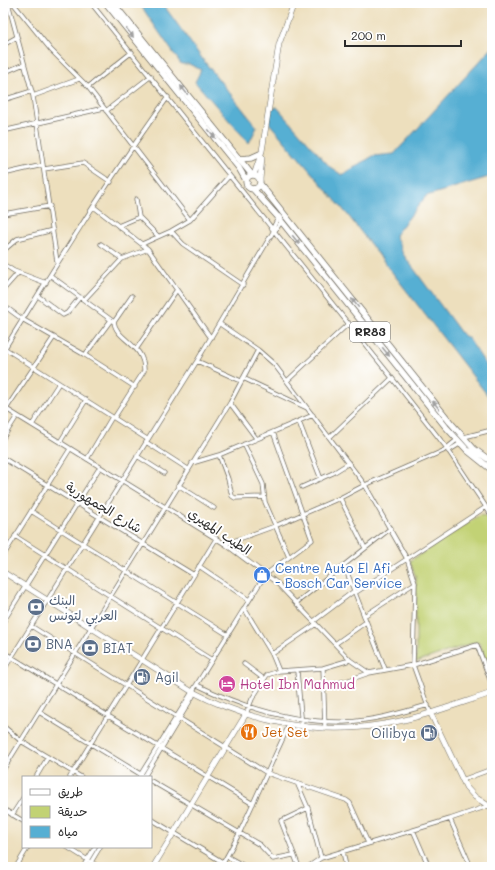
<svg xmlns="http://www.w3.org/2000/svg" width="495" height="870" font-family="Mali,'Playpen Sans Arabic',sans-serif">
<style>
.green{fill:#c2d274;stroke:#767e50}
.water{fill:#56afd3;stroke:#406d7f}
.lines{fill:none;stroke-linecap:round;stroke-linejoin:round}
.street-casing{stroke:#6f6a5e;stroke-width:5}
.secondary-casing{stroke:#6f6a5e;stroke-width:6}
.primary-casing{stroke:#6f6a5e;stroke-width:7}
.street{stroke:#fff;stroke-width:3.5}
.secondary{stroke:#fff;stroke-width:5}
.primary{stroke:#fff;stroke-width:5.5}
.oneway{fill:#a0a0a0}
.labels{text-anchor:middle;stroke-width:4;stroke-linejoin:round;paint-order:stroke}
.shield{fill:#fff;stroke:#6b6b6b;stroke-width:1}
.shield-label{font-size:12px;font-weight:bold;fill:#2b2b2b}
.street-label{font-size:13px;fill:#2b2b2b;stroke:#fff}
.shop-label{font-size:13px;fill:#366cbe;stroke:#fff;text-anchor:start}
.service-label{font-size:13px;fill:#4e5e75;stroke:#fff;text-anchor:start}
.hotel-label{font-size:13px;fill:#b23c85;stroke:#fff;text-anchor:start}
.food-label{font-size:13px;fill:#c56008;stroke:#fff;text-anchor:start}
</style>
<rect width="100%" height="100%" fill="#fff"/>
<filter id="ink" filterUnits="userSpaceOnUse"><feTurbulence type="fractalNoise" baseFrequency=".025" numOctaves="2"/><feDisplacementMap in="SourceGraphic" scale="8" xChannelSelector="R" yChannelSelector="G"/><feConvolveMatrix kernelMatrix="1 2 1 2 8 2 1 2 1" color-interpolation-filters="sRGB"/></filter>
<filter id="wash" filterUnits="userSpaceOnUse"><feTurbulence type="fractalNoise" baseFrequency=".012" numOctaves="4" result="noise"/><feDisplacementMap in="SourceGraphic" scale="16" xChannelSelector="R" yChannelSelector="G"/><feGaussianBlur stdDeviation="0.9" result="paint"/><feColorMatrix in="noise" values="0 0 0 0 0 0 0 0 0 0 0 0 0 0 0 0 0 1.4 0 .05"/><feComposite in="paint" operator="in"/></filter>
<g filter="url(#wash)">
<rect width="100%" height="100%" fill="#eddfbd"/>
<path class="green" d="M480 515 485 516 492 526V610L490 611 492 616V681L480 644 476 642 416 662V578L410 561Z"/>
<path class="water" d="M139 3H162L204 61 257 127 249 143 195 82 201 70 189 64H181Z
M492 48V176L426 196 395 235 403 254 461 333 469 339 492 374V401L347 214 269 123 271 108 277 107 330 167 342 175 373 156 394 154Z"/>
</g>
<g filter="url(#ink)">
<g class="lines">
<defs>
<path id="street" d="M8 3 33 96 57 262
M13 3 51 50 88 87 190 220 171 231 142 244
M91 3 392 378 446 447 492 516
M3 45 17 37
M3 73 24 64
M88 87 132 52
M33 96 79 79
M3 100 32 91
M106 111 151 76
M3 131 104 108
M44 169 83 163 111 182
M3 174 43 165
M136 199 139 217
M94 207 148 249 211 338
M3 214 50 206
M190 220 229 176
M118 226 139 217 158 236
M171 231 183 244 243 285
M274 232 282 221
M101 244 122 259
M3 251 17 239 53 230
M3 264 14 271 46 283
M51 276 114 322C116 340 145 344 144 371L114 418
M3 290 18 273
M38 296 63 315 67 313 80 297
M84 300 122 259 148 249
M3 305 22 319 85 355 135 387
M114 322 132 296
M220 324 258 350 274 364 365 485 407 559 415 583 413 665 430 712
M4 348 147 439
M137 348 176 291
M3 351C56 266 108 179 168 97
M85 355 111 320
M197 361 241 381
M243 378 307 408
M287 381 349 323
M230 403 256 438
M3 407 225 544 277 583 350 660 369 673 413 665 477 645 492 685
M6 409 54 337
M299 422 321 479
M32 425 59 383
M330 437 392 378
M464 437 492 430
M3 438 17 416
M60 442 86 400
M146 442 188 469
M244 444 263 484 265 502 289 557
M448 451 461 443
M219 455 228 479 232 496 235 498 264 497
M137 456 164 473
M3 458 194 575
M87 459 112 417
M192 463 219 455 313 415
M178 485 214 508
M302 487 333 473 349 463
M340 498 365 548
M31 511 228 635
M15 536 212 660
M225 544 275 526 340 498 365 485 443 451 458 439
M3 556 70 449
M344 565 385 669
M199 566 249 600
M355 593 486 507
M296 603 391 528
M244 608 272 654 279 671
M364 616 415 583
M314 621 354 591
M3 622 100 467
M31 626 267 773 346 800 350 803 368 843
M335 644 366 622
M3 652 253 804
M272 654 316 624
M244 664 264 679
M323 668 325 729
M3 671 197 361 273 232V228L279 216
M297 671 302 727
M197 685C242 707 293 723 344 722 372 721 401 713 428 705
M325 686 346 681 369 673
M39 712 145 777
M246 714 252 699 267 675 279 671 323 668 350 660
M3 726 21 741 81 777
M3 770 230 403 258 350
M36 777 48 757
M70 777 216 539
M139 777 265 575 312 540 273 432
M144 777 193 696 194 690
M462 780 492 769
M151 781 260 845 273 859 293 855
M298 785 308 808 321 858
M3 809 23 821
M12 815 23 798
M151 819 224 863
M450 819 471 867
M413 830 429 867
M67 847 99 867
M343 851 346 867
M228 857 246 867
M16 867 28 847
M83 867 95 847
M88 867 100 847
M221 867 239 834 289 725
M299 867 281 821 308 808
M308 867 321 858 450 819 488 806"/>
<path id="secondary" d="M254 175 262 151 279 44 294 3
M260 180 262 157
M3 572 191 691C250 722 318 736 384 724 421 718 457 704 492 693
M430 712 466 787 475 797 492 808
M153 867 246 714"/>
<path id="primary" d="M106 3 239 168 247 182
M113 3 252 175
M240 159 251 158 260 154
M246 182a7 7 0 1 1 14 0a7 7 0 1 1-14 0Z
M260 184 450 422 474 449 492 462
M253 189 278 217 446 427 467 450 492 470"/>
</defs>
<use href="#street" class="street-casing"/>
<use href="#secondary" class="secondary-casing"/>
<use href="#primary" class="primary-casing"/>
<use href="#street" class="street"/>
<use href="#secondary" class="secondary"/>
<use href="#primary" class="primary"/>
</g>
<defs><path id="oneway-solid" d="M-6-.8H1V-3.2L6.5 0L1 3.2V.8H-6Z"/></defs>
<g class="oneway">
<use href="#oneway-solid" transform="translate(130 33) rotate(51)"/>
<use href="#oneway-solid" transform="translate(184 90) rotate(-129)"/>
<use href="#oneway-solid" transform="translate(212 134) rotate(51)"/>
<use href="#oneway-solid" transform="translate(296 240) rotate(51)"/>
<use href="#oneway-solid" transform="translate(355 303) rotate(-129)"/>
<use href="#oneway-solid" transform="translate(386 352) rotate(51)"/>
<use href="#oneway-solid" transform="translate(436 405) rotate(-128)"/>
</g>
</g>
<defs>
<symbol id="shop-disc" viewBox="-11 -11 22 22"><circle r="9.5" fill="#3f7fe0" stroke="#fff"/><path d="M-5-2.5h2.3a2.7 3.5 0 0 1 5.4 0H5L5.5 6h-11ZM-1.5-2.5h3a1.5 2.3 0 0 0-3 0Z" fill="#fff"/></symbol>
<symbol id="bank-disc" viewBox="-11 -11 22 22"><circle r="9.5" fill="#5c6f8a" stroke="#fff"/><path d="M-6-4H6V4H-6ZM0-2.3a2.3 2.3 0 1 0 0 4.6a2.3 2.3 0 1 0 0-4.6Z" fill="#fff"/></symbol>
<symbol id="fuel-disc" viewBox="-11 -11 22 22"><circle r="9.5" fill="#5c6f8a" stroke="#fff"/><path d="M-5.5-6h7V0h2V4h1.3V-2.5L3-4.5l.8-.8L6-3V5H2.5V1h-1V6h-7ZM-4.2-4.7v3.2H.2V-4.7Z" fill="#fff"/></symbol>
<symbol id="hotel-disc" viewBox="-11 -11 22 22"><circle r="9.5" fill="#d1479c" stroke="#fff"/><path d="M-6-4.5h1.5V1H6V5H4.5V3h-9V5H-6ZM-4 0a1.8 1.8 0 1 1 3.6 0ZM.5 0V-2.5h3Q6-2.5 6 0Z" fill="#fff"/></symbol>
<symbol id="restaurant-disc" viewBox="-11 -11 22 22"><circle r="9.5" fill="#e8710a" stroke="#fff"/><path d="M-5-6h1v4h1v-4h1v4h1v-4h1v5L-1.5 .5V6h-2V.5L-5-1ZM5-6V6H3V1.5H1.5Q1.5-4 5-6Z" fill="#fff"/></symbol>
</defs>
<g fill-rule="evenodd">
<use href="#shop-disc" x="252" y="565" width="20" height="20"/>
<use href="#bank-disc" x="26" y="597" width="20" height="20"/>
<use href="#bank-disc" x="23" y="634" width="20" height="20"/>
<use href="#bank-disc" x="80" y="638" width="20" height="20"/>
<use href="#fuel-disc" x="132" y="667" width="20" height="20"/>
<use href="#hotel-disc" x="217" y="674" width="20" height="20"/>
<use href="#restaurant-disc" x="239" y="722" width="20" height="20"/>
<use href="#fuel-disc" x="419" y="723" width="20" height="20"/>
</g>
<g class="labels">
<rect class="shield" x="350" y="322" width="40" height="20" rx="3"/>
<g class="shield-label">
<text x="370" y="336">RR83</text>
</g>
<g class="street-label">
<text transform="translate(104 507) rotate(31)" y="5">شارع الجمهورية</text>
<text transform="translate(220 531) rotate(34)" y="5">الطيب المهيري</text>
</g>
<g class="shop-label">
<text x="275" y="573">Centre Auto El Afi<tspan x="275" dy="15">- Bosch Car Service</tspan></text>
</g>
<g class="service-label">
<text x="49" y="605">البنك<tspan x="49" dy="15">العربي لتونس</tspan></text>
<text x="46" y="649">BNA</text>
<text x="103" y="653">BIAT</text>
<text x="155" y="682">Agil</text>
<text x="416" y="738" text-anchor="end">Oilibya</text>
</g>
<g class="hotel-label">
<text x="240" y="689">Hotel Ibn Mahmud</text>
</g>
<g class="food-label">
<text x="262" y="737">Jet Set</text>
</g>
</g>
<rect width="495" height="870" fill="none" stroke="#fff" stroke-width="16"/>
<rect x="22" y="776" width="130" height="72" fill="#ffffff" stroke="#aaaaaa"/>
<rect x="30" y="789" width="20" height="6" fill="#ffffff" stroke="#aaaaaa"/>
<text x="58" y="796" font-size="12" fill="#2b2b2b">طريق</text>
<rect x="30" y="806" width="20" height="12" fill="#c2d274" stroke="#aaaaaa"/>
<text x="58" y="816" font-size="12" fill="#2b2b2b">حديقة</text>
<rect x="30" y="826" width="20" height="12" fill="#56afd3" stroke="#aaaaaa"/>
<text x="58" y="836" font-size="12" fill="#2b2b2b">مياه</text>
<path d="M345 40v6h116v-6" fill="none" stroke="#2b2b2b" stroke-width="2"/>
<text x="351" y="40" font-size="12" fill="#2b2b2b" stroke="#ffffff" stroke-width="3" paint-order="stroke">200 m</text>
</svg>
